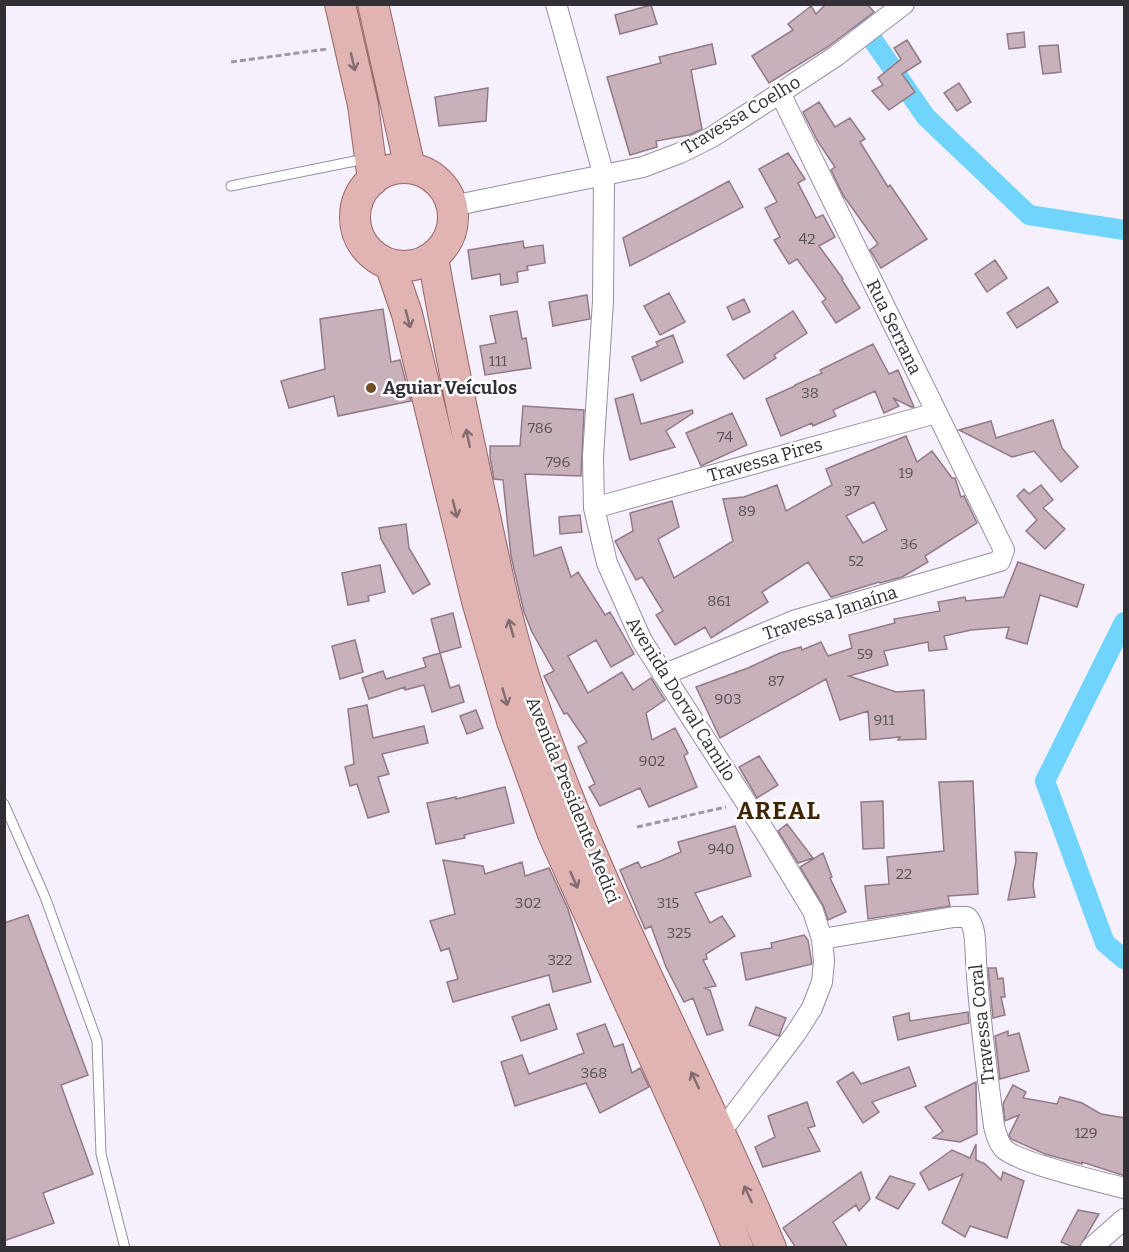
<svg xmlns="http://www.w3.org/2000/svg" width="1129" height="1252" font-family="Bitter,serif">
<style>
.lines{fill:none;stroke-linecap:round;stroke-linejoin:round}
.canal{stroke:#71d4fd;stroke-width:20}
.building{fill:#c9b1bc;stroke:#917a85;stroke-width:1.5;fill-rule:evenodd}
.lane-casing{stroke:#978da2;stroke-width:11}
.street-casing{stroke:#978da2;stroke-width:22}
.primary-casing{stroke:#966566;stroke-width:32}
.path{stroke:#9d98a3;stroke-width:3;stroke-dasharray:6 3;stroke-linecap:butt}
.lane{stroke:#fff;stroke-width:9}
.street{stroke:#fff;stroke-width:20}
.primary{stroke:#e0b4b2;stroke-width:30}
.oneway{stroke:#816b6e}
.poi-dot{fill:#724d28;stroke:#fff;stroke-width:2}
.labels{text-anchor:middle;stroke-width:5;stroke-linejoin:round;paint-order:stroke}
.number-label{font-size:15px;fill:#585058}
.street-label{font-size:18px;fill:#332f37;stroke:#fff}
.poi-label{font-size:18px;font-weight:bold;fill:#332f37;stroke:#fff;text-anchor:start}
.district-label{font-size:24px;font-weight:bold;letter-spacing:1.5px;fill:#402505;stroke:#fff}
</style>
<rect width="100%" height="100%" fill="#f6f0fd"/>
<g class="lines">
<path class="canal" d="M848 4 926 117 1029 215 1124 230
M1124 622 1045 781 1105 943 1124 959"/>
</g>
<path class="building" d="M826 4H867L874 12 829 46 769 83 752 56 793 30 788 24 811 6 816 14Z
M651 5 657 24 620 34 615 15Z
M1024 32 1025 47 1009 49 1007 34Z
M907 40 921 62 902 74 915 92 889 110 872 91 883 85 878 78 901 59 894 48Z
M712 44 716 64 691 70 702 129 689 135 656 141 657 147 630 155 607 77 661 63 659 57Z
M1058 45 1061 72 1043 74 1039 46Z
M959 83 971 102 957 111 944 93Z
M488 88 486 121 439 126 435 97Z
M819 102 835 127 850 118 865 139 860 142 888 187 890 185 927 239 881 268 870 250 878 244 843 195 831 170 835 167 817 140 803 112Z
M788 153 805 179 798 183 816 218 823 215 835 237 819 246 843 279 842 280 860 308 836 323 822 302 826 299 797 259 789 264 774 240 780 237 765 208 777 202 759 169Z
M729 181 743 207 630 266 623 238Z
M523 241 524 248 543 245 545 263 527 266 528 270 517 272 518 282 501 285 500 274 472 279 468 250Z
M995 260 1007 278 987 292 975 274Z
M1048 287 1058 302 1017 328 1007 313Z
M669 293 685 322 660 335 644 306Z
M587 295 590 319 553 326 549 302Z
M744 299 750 312 733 320 727 307Z
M383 309 391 362 400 360 411 401 338 416 334 396 289 408 281 381 325 369 320 319Z
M517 311 522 339 526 338 531 368 485 375 480 346 496 343 490 316Z
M793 311 807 333 774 355 776 358 744 379 727 355Z
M673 335 683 362 641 381 632 357 658 346 656 342Z
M873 344 889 374 898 370 914 407H911L893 398 899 406 884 413 875 391 833 410 836 416 813 426 812 423 781 436 766 399 795 386V385L822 373 820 370Z
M633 394 641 424 692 410 693 413 666 431 675 447 630 460 615 399Z
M523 406 584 410 581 476 525 474 534 556 561 547 571 577 578 572 605 615 610 612 634 654 611 667 596 640 568 656 588 693 622 672 633 690 651 678 665 700 646 713 652 740 675 728 688 753 684 756 697 787 649 807 640 788 600 806 589 787 595 784 578 747 587 742 567 713 564 714 544 676 554 671 532 632 524 612 511 556 503 480 494 479 490 457V446H520Z
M732 413 747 445 701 466 686 433Z
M1053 420 1062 448 1078 467 1061 482 1034 451 1012 457 959 430 991 421 996 438Z
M906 436 917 462 932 451 952 478H955L961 497 964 496 977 523 925 556 928 562 902 577 880 583 879 582 831 597 808 562 762 592 768 602 711 638 705 627 675 645 656 615 663 611 642 577 636 580 615 541 633 531 630 513 672 501 679 527 658 539 674 578 733 541 723 499 744 497 777 485 786 511 832 485 826 469ZM874 502 887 530 863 543 846 516Z
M1041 485 1053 500 1043 508 1065 529 1045 549 1026 531 1037 520 1017 496 1024 489 1029 494Z
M580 515 582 532 560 534 559 517Z
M406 524 409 548 430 584 413 594 381 539 379 528Z
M1018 562 1084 585 1077 607 1040 595 1027 644 1006 638 1009 627 971 630 944 636 947 649 929 651 928 642 884 651 888 665 849 676 896 692 924 690 926 739 898 740 900 737 870 740 868 711 840 720 826 679 720 738 696 687 748 668 780 653 801 647 802 650 821 642 828 656 852 648 849 635 895 623 894 619 940 611 938 602 965 597 966 601 1004 597Z
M380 565 385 592 368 596 369 601 348 605 342 573Z
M453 613 461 647 440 653 431 619Z
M355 640 363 672 340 679 332 646Z
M440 653 450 688 459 685 464 702 432 712 424 685 405 690V687L369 699 362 678 383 671 386 679 426 667 423 658Z
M367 705 373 738 424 726 428 743 382 754 389 774 378 777 389 812 368 818 357 784 350 786 345 767 354 764 348 709Z
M476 710 483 728 467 734 460 716Z
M759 756 778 785 757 798 739 767Z
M973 781 978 894 948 896 950 906 868 919 865 886 889 884 887 857 944 851 939 782Z
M505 787 514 823 464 835 465 838 436 844 427 803 456 797V799Z
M883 801 884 848 863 849 861 802Z
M787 824 813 858 798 863 778 831Z
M735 826 751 876 695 893 710 923 722 916 735 936 706 954 707 959 703 960 716 986 705 988 710 990 723 1030 707 1035 693 998 684 1002 666 967 651 926 645 929 620 870 638 862 641 868 658 862 681 852 678 842Z
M1015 852 1037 853 1033 886 1035 897 1008 900 1016 861Z
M823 853 832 877 830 878 846 912 828 920 823 905 800 867Z
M443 860 483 866 485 874 522 862 525 876 549 868 568 909 591 982 553 992 549 975 453 1002 447 982 458 979 449 948 441 951 430 921 455 914Z
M28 915 88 1075 61 1085 93 1174 43 1193 54 1223 4 1241V923Z
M804 935 808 940 812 964 746 980 741 953 772 948 771 943Z
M988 968H996L998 979 1003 978 1005 997H1001L1005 1015 993 1018Z
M549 1004 557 1029 521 1041 512 1017Z
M756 1007 786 1018 779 1036 749 1025Z
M968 1012 969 1023 898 1040 893 1017 909 1013 910 1021Z
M605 1024 614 1047 623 1044 632 1073 640 1068 649 1087 600 1113 586 1083 515 1106 501 1062 522 1055 529 1074 584 1053 577 1034Z
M1008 1031V1036L1019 1033 1029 1071 1000 1079 995 1036Z
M909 1067 916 1086 872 1102 879 1112 863 1123 837 1082 853 1072 861 1084Z
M976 1082 977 1134 960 1142 933 1138 943 1131 925 1107Z
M1013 1085 1026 1092 1023 1098 1057 1104 1060 1097 1082 1103 1101 1114 1125 1118V1176L1082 1162V1164L1045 1154 1011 1139 1009 1135 1019 1115 1005 1121 1003 1104Z
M807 1102 815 1126 808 1128 820 1151 763 1167 755 1147 775 1137 768 1116Z
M976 1144V1160L985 1164 1001 1180 1003 1172 1024 1181 1007 1238 970 1226 965 1237 942 1223 963 1174 929 1190 920 1173 952 1150 970 1158Z
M861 1172 870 1199 859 1211 856 1205 833 1222 848 1248H796L783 1228Z
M890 1176 915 1184 898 1209 876 1198Z
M1078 1210 1099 1214 1079 1248H1076L1061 1242Z"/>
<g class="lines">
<defs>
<path id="lane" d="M231 186 365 159
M4 804 45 897 97 1041 101 1154 125 1248"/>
<path id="street" d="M556 4 604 176 603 301 593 456 594 508 607 563 642 641 765 832 813 911 822 939 824 961 822 982 812 1008 796 1033 720 1133
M452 206 643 167 680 153 712 137 780 93 836 56 904 4
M594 508 936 413
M663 675 796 620 1000 561 1004 550 780 93
M822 939 954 917H967C977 926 975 949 976 961 979 1017 987 1071 994 1126 996 1134 998 1142 1003 1148 1017 1163 1101 1182 1124 1188
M1091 1248 1124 1219"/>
<path id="primary" d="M340 4 363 105 373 180
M373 4 410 168
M355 217a49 49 0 1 1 98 0a49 49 0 1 1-98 0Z
M433 257C448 344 466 430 485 516 498 578 511 640 532 700 596 889 694 1064 771 1248
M390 264 407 314 477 601 512 721 553 834 717 1197 738 1248"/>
</defs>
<use href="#lane" class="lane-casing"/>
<use href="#street" class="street-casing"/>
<use href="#primary" class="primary-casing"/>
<path class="path" d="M231 62 327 49
M637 827 726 807"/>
<use href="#lane" class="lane"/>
<use href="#street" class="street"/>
<use href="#primary" class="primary"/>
</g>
<defs><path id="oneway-shaft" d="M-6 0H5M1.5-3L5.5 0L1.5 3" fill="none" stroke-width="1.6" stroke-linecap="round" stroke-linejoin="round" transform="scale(1.5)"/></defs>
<g class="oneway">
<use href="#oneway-shaft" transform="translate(353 62) rotate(77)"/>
<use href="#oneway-shaft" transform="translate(408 319) rotate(75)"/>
<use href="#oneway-shaft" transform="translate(468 438) rotate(-102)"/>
<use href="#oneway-shaft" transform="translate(455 509) rotate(76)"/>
<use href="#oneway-shaft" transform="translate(511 628) rotate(-106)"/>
<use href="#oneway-shaft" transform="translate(505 697) rotate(74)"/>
<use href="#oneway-shaft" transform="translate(574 880) rotate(66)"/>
<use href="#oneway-shaft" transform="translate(695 1080) rotate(-115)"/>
<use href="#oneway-shaft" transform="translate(748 1194) rotate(-115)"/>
</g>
<circle class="poi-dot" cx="371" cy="388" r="6"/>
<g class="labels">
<g class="number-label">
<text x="807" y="244">42</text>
<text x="498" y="366">111</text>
<text x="810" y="398">38</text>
<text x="540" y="433">786</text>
<text x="725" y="442">74</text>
<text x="558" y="467">796</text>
<text x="906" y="478">19</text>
<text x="852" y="496">37</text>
<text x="747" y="516">89</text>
<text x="909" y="549">36</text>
<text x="856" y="566">52</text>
<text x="719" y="606">861</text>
<text x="865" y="659">59</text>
<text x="776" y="686">87</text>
<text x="728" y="704">903</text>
<text x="884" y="725">911</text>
<text x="652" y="766">902</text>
<text x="721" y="854">940</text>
<text x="904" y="879">22</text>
<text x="528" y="908">302</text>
<text x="668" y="908">315</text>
<text x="679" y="938">325</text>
<text x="560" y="965">322</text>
<text x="594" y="1078">368</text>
<text x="1086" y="1138">129</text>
</g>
<g class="street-label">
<text transform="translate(741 115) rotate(-31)" y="6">Travessa Coelho</text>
<text transform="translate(894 327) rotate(64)" y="6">Rua Serrana</text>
<text transform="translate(765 460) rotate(-16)" y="6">Travessa Pires</text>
<text transform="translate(830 613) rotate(-18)" y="6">Travessa Janaína</text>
<text transform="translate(681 699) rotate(58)" y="6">Avenida Dorval Camilo</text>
<text transform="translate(573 800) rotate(68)" y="6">Avenida Presidente Medici</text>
<text transform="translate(982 1024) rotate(-96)" y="6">Travessa Coral</text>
</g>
<g class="poi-label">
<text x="383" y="394">Aguiar Veículos</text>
</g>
<g class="district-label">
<text x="779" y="819">AREAL</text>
</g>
</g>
<rect width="1129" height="1252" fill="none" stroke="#332f37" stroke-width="12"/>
</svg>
